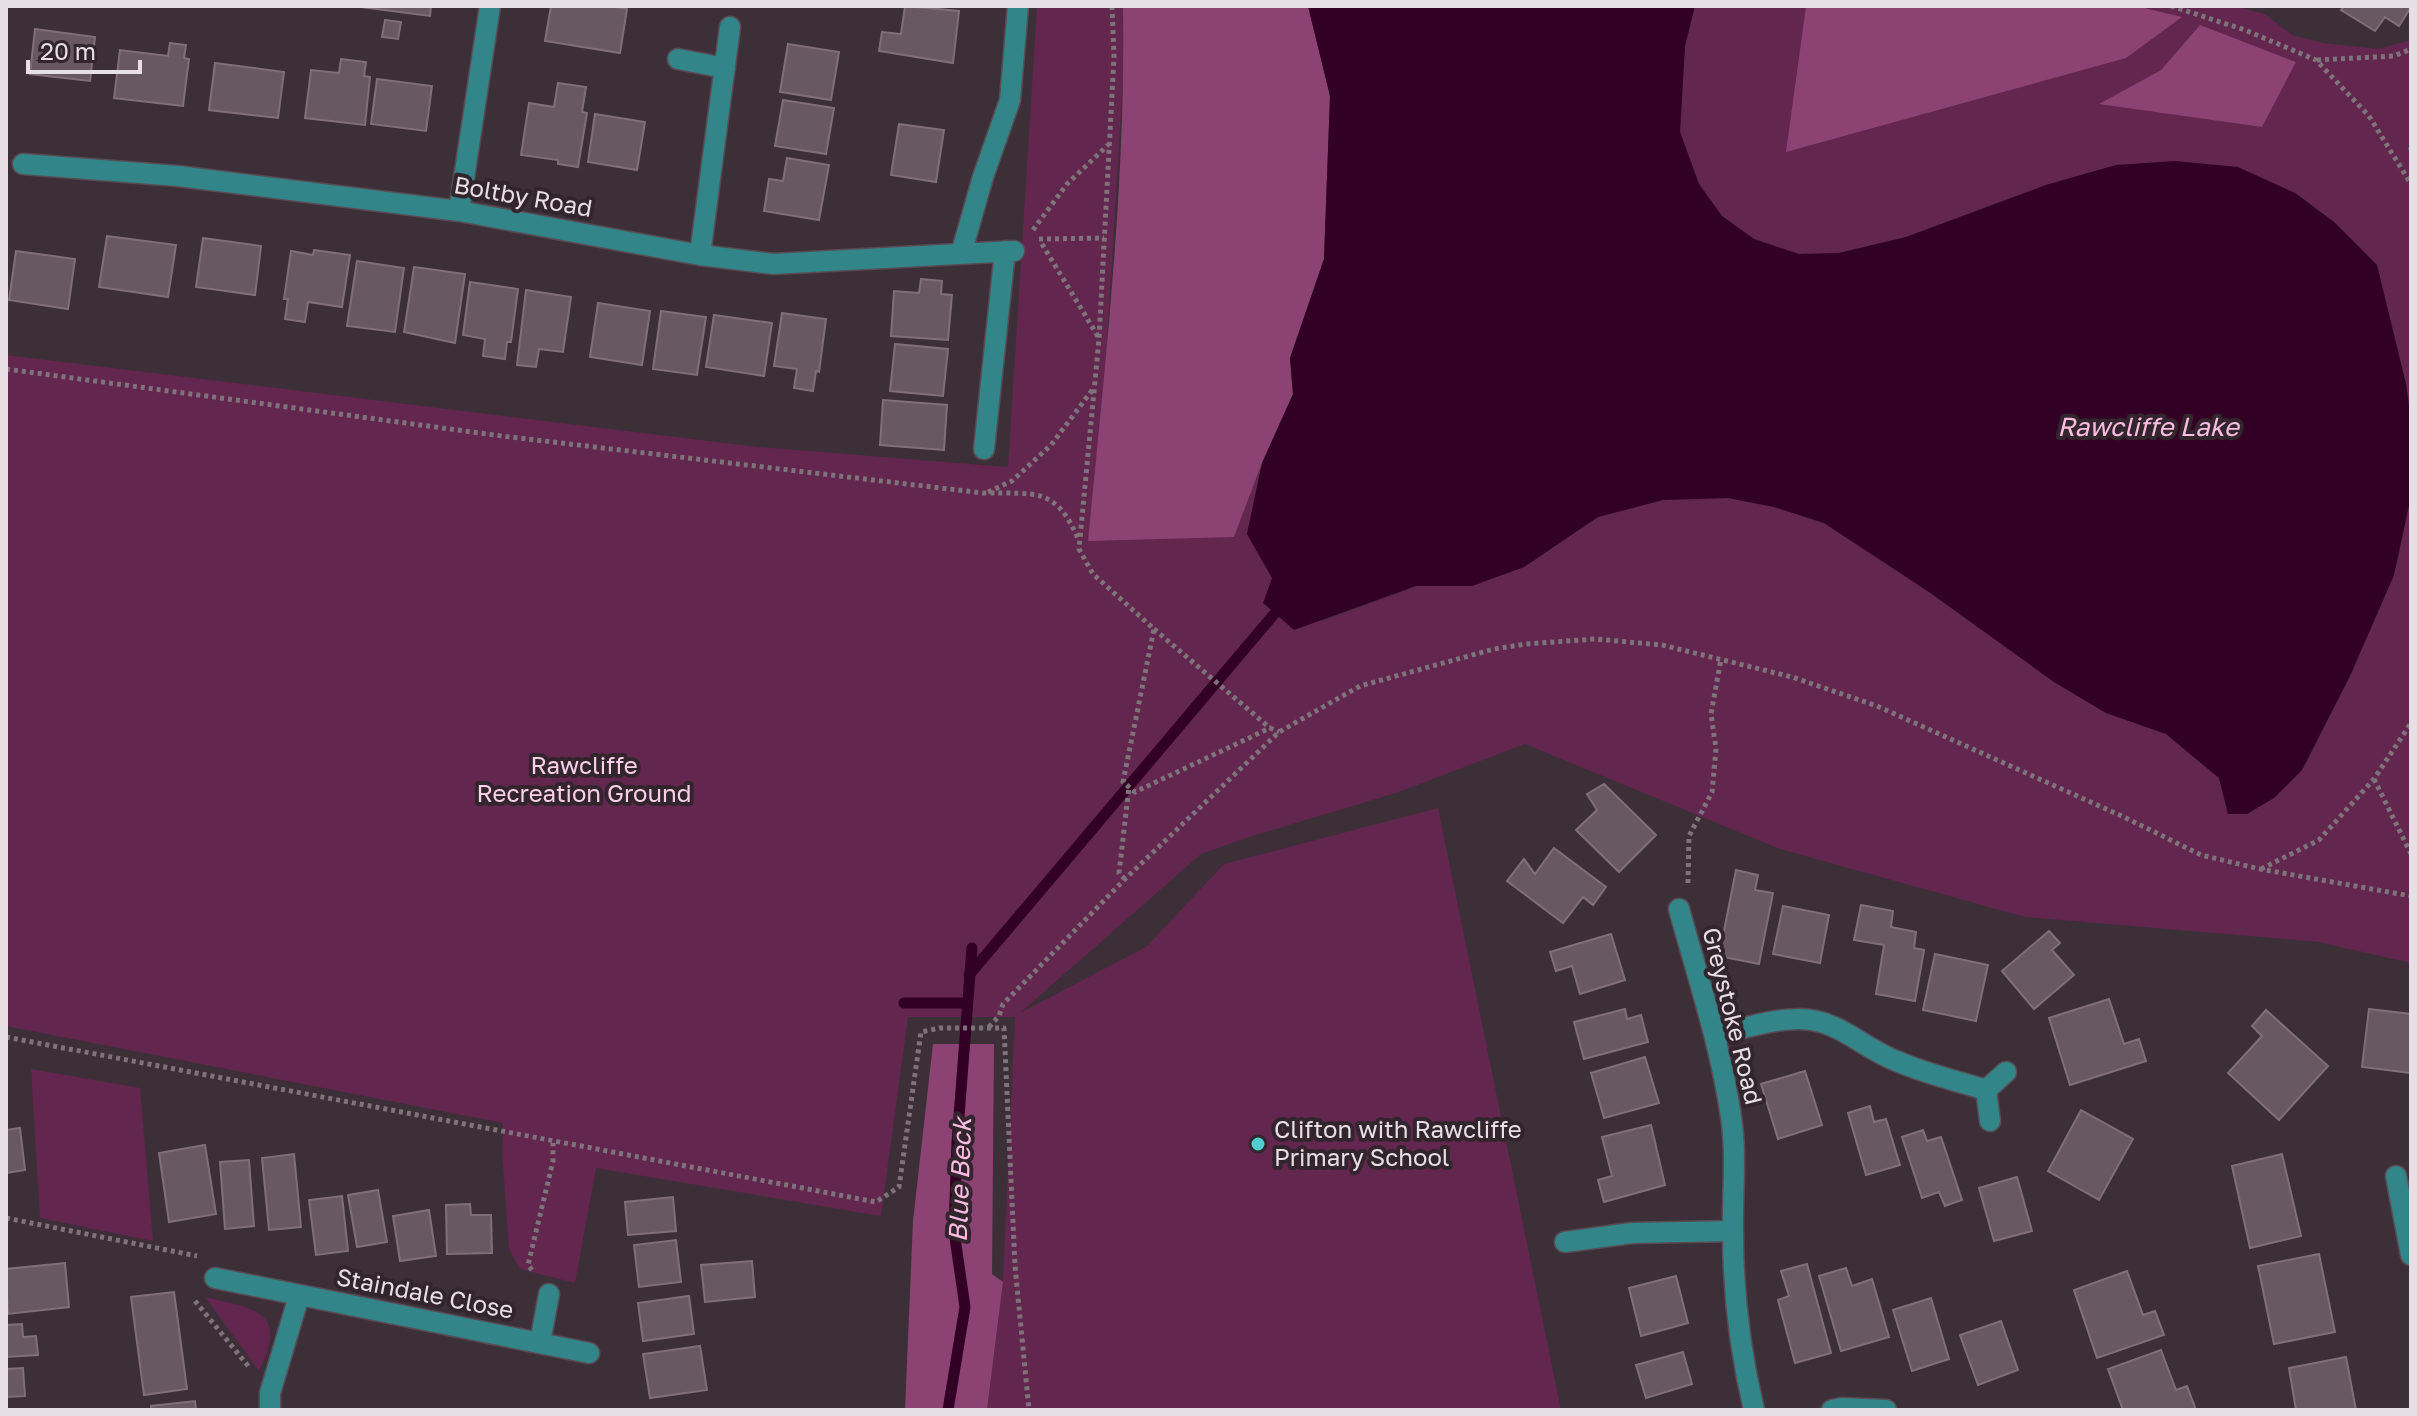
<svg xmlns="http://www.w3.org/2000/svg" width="2417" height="1416" font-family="'Golos Text',sans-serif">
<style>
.green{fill:#62264f;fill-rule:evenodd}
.forest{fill:#8c4373}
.water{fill:#330025}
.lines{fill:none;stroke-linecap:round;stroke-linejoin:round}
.stream{stroke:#330025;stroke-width:11}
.building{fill:#685861;stroke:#806f79;stroke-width:2}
.minor-casing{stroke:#584b54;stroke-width:23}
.path{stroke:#7f737a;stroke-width:5;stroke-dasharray:4 4;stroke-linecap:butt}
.minor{stroke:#328588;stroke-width:20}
.poi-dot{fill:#51ccd1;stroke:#33252e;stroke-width:3}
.labels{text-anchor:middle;stroke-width:8;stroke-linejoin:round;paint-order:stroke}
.street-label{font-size:24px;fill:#e8dfe4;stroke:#33252e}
.park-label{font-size:24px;fill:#facfe8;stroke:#33252e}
.poi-label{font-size:24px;fill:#e8dfe4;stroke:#33252e;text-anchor:start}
.water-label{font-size:26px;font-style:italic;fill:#fbbce2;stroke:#33252e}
</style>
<rect width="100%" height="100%" fill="#3d2f38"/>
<path class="green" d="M1037 6H1123L1124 63 1107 340 1234 537 1262 463 1247 534 1272 578 1322 621 1416 586H1472L1524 567 1598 517 1663 500 1728 498 1774 507 1824 523 1929 592 2054 682 2106 713 2166 734 2219 778 2228 814 2274 798 2302 770 2350 676 2394 575 2411 496V963L2319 942 2025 917 1780 849 1525 744 1396 793 1249 837 1201 854 1020 1013 1146 947 1224 864 1438 808 1561 1410H987L1003 1282 1015 1017H908L881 1216 596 1168 575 1283 520 1269 509 1249 502 1151 503 1123 6 1026V355L758 447 1008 467Z
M1695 6H1806L1787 151 2182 18 2136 6H2234L2265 14 2292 35 2323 43 2378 49 2411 40V419L2406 384 2377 265 2334 222 2296 193 2116 165 2046 185 1906 237 1839 253 1799 254 1754 239 1722 216 1699 184 1680 132 1685 46ZM2200 25 2262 127 2101 103 2161 70Z
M31 1069 140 1088 153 1241 40 1218Z
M205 1297C255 1309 289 1311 259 1371Z"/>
<path class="forest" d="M1123 6H1308L1330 96 1324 259 1290 358 1293 394 1262 463 1234 537 1088 541C1105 364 1126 185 1123 6Z
M1806 6H2136L2182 17 2126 58 1786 152Z
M2200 25 2296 62 2262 127 2099 104 2161 70Z
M933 1044H994L992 1274 1003 1282 987 1410H905L913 1221Z"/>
<path class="water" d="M1308 6H1695L1685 46 1680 132 1699 184 1722 216 1754 239 1799 254 1839 253 1906 237 2046 185 2116 165 2175 161 2238 167 2295 193 2334 222 2377 265 2406 384 2411 420V496L2394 575 2350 676 2302 770 2274 798 2247 814H2228L2219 778 2166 734 2106 713 2054 682 1929 592 1824 523 1774 507 1728 498 1663 500 1598 517 1524 567 1472 586H1416L1294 630 1263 603 1272 578 1247 534 1262 463 1293 394 1290 358 1324 259 1330 96Z"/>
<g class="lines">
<path class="stream" d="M969 975 1275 613
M904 1003H966
M948 1410 965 1307 954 1231 957 1142 972 948"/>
</g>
<path class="building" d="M353 6H431L430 16Z
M551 6H607L627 9 620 53 545 41Z
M905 6 959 11 953 63 879 51 882 32 901 34Z
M2344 6H2411V7L2399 26 2385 17 2375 31 2341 10Z
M385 20 401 22 398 39 382 37Z
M35 29 95 37 90 81 30 74Z
M170 43 186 45 184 58 189 59 183 106 114 98 120 50 168 56Z
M788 44 839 52 831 100 780 92Z
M341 59 366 62 364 76 370 77 365 125 305 118 311 70 339 73Z
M215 63 284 72 278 118 209 110Z
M377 79 432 86 426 131 371 124Z
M558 83 586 87 582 112 587 113 578 167 558 164V160L521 155 529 103 554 107Z
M783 100 834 108 826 154 775 146Z
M595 114 645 122 637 170 588 162Z
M899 124 944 130 936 182 891 175Z
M787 158 829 165 819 220 764 211 769 179 783 181Z
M107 236 176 245 168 297 99 287Z
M203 238 261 246 255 295 196 287Z
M314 250 350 255 342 307 308 302 305 322 285 319 288 299H284L291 251 313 255Z
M16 251 75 259 68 309 9 300Z
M357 261 404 268 395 332 347 326Z
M414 267 465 274 455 343 404 332Z
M921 279 942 281 941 294 952 295 948 340 891 336 894 291 919 293Z
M470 282 518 289 511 342H507L505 359 483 356 485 339 463 335Z
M526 290 571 297 563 352 539 349 536 367 517 365Z
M598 303 650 311 642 365 590 357Z
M661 311 706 317 697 375 653 369Z
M782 313 826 319 819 372 816 371 813 391 794 388 797 369 774 366Z
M714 315 772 323 764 376 706 367Z
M895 344 948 349 943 396 890 391Z
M883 400 947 405 944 450 880 445Z
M1604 784 1656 835 1619 872 1576 830 1597 810 1587 794Z
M1554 848 1606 887 1593 905 1583 897 1563 923 1507 881 1524 859 1535 874Z
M1736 870 1758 875 1755 890 1773 893 1759 964 1719 956Z
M1861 905 1893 911 1891 927 1916 932 1914 948 1924 950 1915 1001 1876 994 1884 945 1854 940Z
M1783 906 1829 915 1820 963 1773 954Z
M2049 931 2060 943 2052 950 2074 975 2034 1009 2002 971Z
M1611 934 1625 980 1580 994 1572 966 1556 971 1550 952Z
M1935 954 1988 965 1976 1021 1923 1010Z
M2109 999 2124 1044 2139 1039 2146 1061 2070 1085 2049 1018Z
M1625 1009 1627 1019 1641 1015 1648 1042 1584 1059 1574 1022Z
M2369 1009 2411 1014V1073L2362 1067Z
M2266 1010 2328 1066 2279 1120 2228 1073 2262 1036 2252 1026Z
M1645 1057 1659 1103 1604 1118 1591 1073Z
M1805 1071 1822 1125 1778 1139 1761 1084Z
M1870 1106 1874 1122 1886 1119 1900 1165 1866 1175 1848 1113Z
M2081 1110 2133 1139 2099 1200 2048 1171Z
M1651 1125 1665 1185 1604 1202 1598 1180 1612 1176 1602 1137Z
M20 1128 25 1170 6 1173V1130Z
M1923 1130 1927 1141 1941 1137 1962 1200 1945 1206 1939 1192 1922 1198 1902 1137Z
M205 1145 216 1214 169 1222 159 1153Z
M294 1154 301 1227 269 1230 262 1158Z
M2282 1154 2301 1236 2250 1248 2232 1166Z
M249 1160 254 1226 225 1229 220 1162Z
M2017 1177 2032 1231 1994 1241 1979 1188Z
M378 1190 387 1242 357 1247 348 1195Z
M342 1196 348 1251 316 1255 309 1200Z
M673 1197 676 1231 628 1235 625 1202Z
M470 1204 471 1215H491L492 1253 447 1254 446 1205Z
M429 1210 436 1256 400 1261 393 1216Z
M676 1240 681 1282 639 1287 634 1245Z
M2319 1254 2335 1332 2274 1344 2258 1266Z
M752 1261 755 1297 705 1302 701 1265Z
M65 1263 69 1307 8 1314 6 1269Z
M1807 1264 1831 1353 1795 1363 1778 1300 1789 1296 1781 1271Z
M1846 1268 1852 1286 1872 1279 1889 1337 1841 1351 1819 1276Z
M2127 1271 2143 1315 2155 1311 2164 1335 2097 1358 2074 1290Z
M1676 1276 1688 1323 1641 1336 1629 1288Z
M174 1292 187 1389 144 1395 131 1297Z
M689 1296 694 1334 643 1341 638 1303Z
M1931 1298 1949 1359 1912 1371 1893 1310Z
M2001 1321 2018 1370 1978 1385 1960 1335Z
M22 1324 23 1337 36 1336 38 1355 6 1357V1325Z
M700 1346 707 1390 650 1398 643 1354Z
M2161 1350 2176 1390 2187 1386 2196 1410H2123L2108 1369Z
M1683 1352 1692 1384 1646 1398 1636 1365Z
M2346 1357 2356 1410H2296L2289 1368Z
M23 1368 25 1396 6 1397V1369Z
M195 1401 196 1410H151V1406Z"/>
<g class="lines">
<defs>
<path id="minor" d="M678 59 725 68
M23 164 178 176 459 211 700 255 773 264 1014 251
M459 211 490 6
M961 254 983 177 1010 100 1018 6
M700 255 730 27
M984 449 1005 251
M1679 909C1698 978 1721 1047 1731 1117 1737 1156 1732 1195 1733 1234 1733 1294 1740 1351 1754 1410
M1715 1035C1742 1029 1771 1019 1799 1019 1839 1019 1863 1049 1899 1062 1927 1074 1957 1081 1986 1090L1990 1121
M1986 1090 2006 1072
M2396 1176 2411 1255
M1565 1242 1632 1233 1733 1231
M215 1278 589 1353
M540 1343 549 1294
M270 1410V1393L299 1296
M1832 1410 1842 1408 1886 1410"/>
</defs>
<use href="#minor" class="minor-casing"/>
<path class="path" d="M1112 6 1114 57 1099 339 1079 549 1093 574 1154 629 1123 782 1135 792 1270 728 1279 732
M2171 6 2245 30 2316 60 2369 116 2411 184
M2317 60 2394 56 2411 49
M2411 147V150
M1033 230 1067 184 1108 145
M1039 239 1104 238
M1042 244 1099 338
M6 369 502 436 983 493C1036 494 1056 486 1079 541
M988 492 1012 481 1051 445 1093 389
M1154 629 1270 728
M2374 779 2411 854
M2261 869 2319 840 2374 779 2411 723
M1125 879 1119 873 1129 787
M1688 883 1689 836 1712 792 1716 749 1711 714 1721 659
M989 1027 999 1016 1003 1004 1125 879 1279 732 1360 686 1494 649 1526 644 1595 639 1662 645 1792 677 1877 706 2124 817 2201 855 2260 869 2411 896
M6 1037 876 1202 899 1187 921 1032 940 1028H1004L1015 1266 1029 1410
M6 1218 197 1256
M532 1270 528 1265 553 1161V1143
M195 1301 249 1367"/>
<use href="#minor" class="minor"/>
</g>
<circle class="poi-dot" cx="1258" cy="1144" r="8"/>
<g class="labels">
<g class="street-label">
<text transform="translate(523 197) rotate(10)" y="8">Boltby Road</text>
<text transform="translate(1732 1016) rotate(76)" y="8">Greystoke Road</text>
<text transform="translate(425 1294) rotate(11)" y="8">Staindale Close</text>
</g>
<g class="park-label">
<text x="584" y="774">Rawcliffe<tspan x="584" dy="28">Recreation Ground</tspan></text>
</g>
<g class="poi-label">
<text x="1274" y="1138">Clifton with Rawcliffe<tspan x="1274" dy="28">Primary School</tspan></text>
</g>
<g class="water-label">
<text x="2148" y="436">Rawcliffe Lake</text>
<text transform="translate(960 1180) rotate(-88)" y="9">Blue Beck</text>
</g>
</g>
<rect width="2417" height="1416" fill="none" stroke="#e8dfe4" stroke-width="16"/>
<path d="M28 60v12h112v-12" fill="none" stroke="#e8dfe4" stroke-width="4"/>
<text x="40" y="60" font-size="24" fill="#e8dfe4" stroke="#33252e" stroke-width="6" paint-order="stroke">20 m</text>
</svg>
